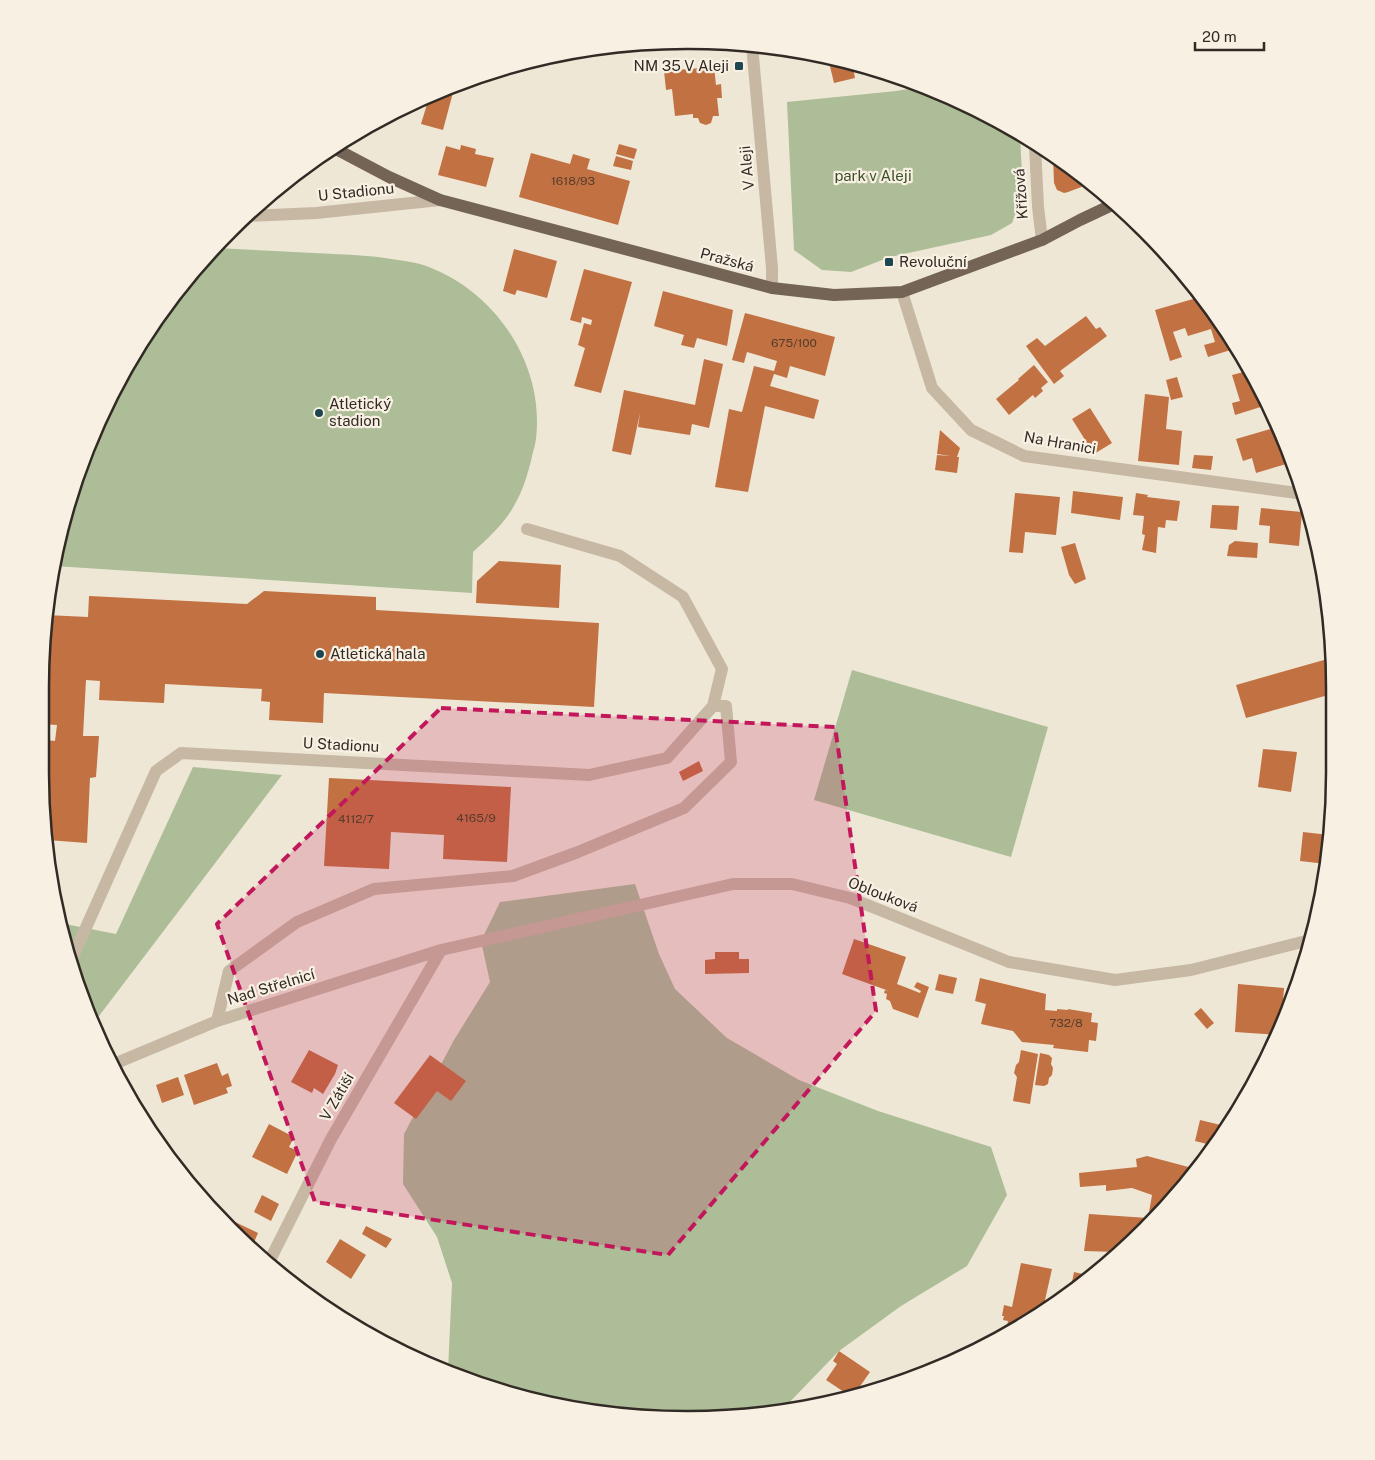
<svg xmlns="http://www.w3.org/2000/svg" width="1375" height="1460" font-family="'Public Sans',sans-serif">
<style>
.green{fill:#acbd97}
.building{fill:#c27142}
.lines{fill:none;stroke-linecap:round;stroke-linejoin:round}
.minor{stroke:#c7b8a3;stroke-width:12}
.major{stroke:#746456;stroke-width:12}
.marked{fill:#c2185b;fill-opacity:0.2;stroke:#c2185b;stroke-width:4;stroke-dasharray:10 6;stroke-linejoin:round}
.poi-dot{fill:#1c4752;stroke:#f8f0e2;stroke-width:2}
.labels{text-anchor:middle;stroke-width:4.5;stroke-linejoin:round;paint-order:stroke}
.number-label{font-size:12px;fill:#563c2c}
.poi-label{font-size:15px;fill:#322b25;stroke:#f8f0e2;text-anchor:start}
.street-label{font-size:15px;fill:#322b25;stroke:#f8f0e2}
.park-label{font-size:15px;fill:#3d4f29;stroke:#f8f0e2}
.rim{fill:none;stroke:#322b25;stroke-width:2.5}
</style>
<rect width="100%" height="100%" fill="#efe7d6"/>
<path class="green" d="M922 87 974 107 1020 136 1023 193 1012 223 991 235 890 257 851 272 822 270 794 250 787 102 896 91Z
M216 248C255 250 294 252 334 254 355 255 376 256 398 260 405 261 413 262 420 264 493 287 545 362 536 439 535 447 532 454 531 461 527 476 523 490 515 504 505 523 489 537 473 552L472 593 54 566 62 520 107 401 174 293Z
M852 670 1048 727 1011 857 814 800Z
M193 767 282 775 99 1016 91 1023 60 923 116 934Z
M635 884 659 954 675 989 727 1038 799 1080 878 1111 991 1147 1007 1195 967 1266 901 1306 839 1351 780 1412 772 1414H603L480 1386 448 1371 452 1283 437 1237 403 1184 404 1134 454 1040 490 982 481 941 500 902Z"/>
<path class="building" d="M828 58 852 62 855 78 834 83Z
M714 67 716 85 721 84 722 98H717L719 116H713L711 123 706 125 700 123 698 118H693V114L675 116 672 89 666 90 664 71Z
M455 85 443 130 421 124 428 101H430L432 96Z
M619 144 637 149 634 159 616 154Z
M461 145 476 149 475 154 494 158 486 187 438 175 446 146 460 150Z
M531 153 570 164 573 154 590 159 587 169 630 181 618 225 519 197Z
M616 156 633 161 631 170 613 166Z
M1053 156 1082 174 1092 183 1068 192 1064 193 1057 190 1054 183Z
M514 249 557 261 547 298 517 290 515 295 503 291Z
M584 269 632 282 601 393 574 386 585 348 578 345 584 323 591 325 592 320 582 317 581 323 570 320Z
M663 291 733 310 727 346 697 338 694 348 681 345 684 335 654 326Z
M1200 297 1237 348 1208 357 1204 345 1215 342 1211 329 1188 336 1185 328 1173 332 1182 357 1170 361 1155 310Z
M745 313 835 337 825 376 790 366 787 378 774 374 770 386 819 400 814 419 765 406 748 492 715 487 729 409 742 412 754 366 774 371 777 361 747 352 744 363 732 360Z
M1086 316 1096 329 1100 327 1107 336 1060 371 1064 376 1054 384 1026 346 1037 338 1045 346Z
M704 359 723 364 709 428 692 424 690 435 638 427 640 413 631 455 612 451 624 390 695 405Z
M1034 365 1048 382 1041 388 1043 391 1035 398 1033 395 1009 415 996 399 1019 380 1018 379Z
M1251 370 1267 405 1235 415 1232 403 1240 401 1232 375Z
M1177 377 1183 397 1171 400 1166 380Z
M1145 394 1169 397 1166 429 1182 431 1179 465 1138 461Z
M1090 408 1112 443 1094 454 1072 419Z
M1277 427 1293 462 1256 473 1252 458 1243 461 1236 439Z
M940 430 960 448 957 457H959L957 473 935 470 937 455 951 456 937 454Z
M1194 455 1213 456 1211 470 1192 468Z
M1073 491 1123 497 1120 520 1071 513Z
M1015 493 1060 497 1056 535 1025 532 1023 553 1009 552Z
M1136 493 1148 495 1147 497 1180 501 1177 521 1166 520 1165 528 1158 527 1156 553 1142 550 1145 535 1142 534 1144 516 1133 515Z
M1212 505 1239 506 1237 530 1210 528Z
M1261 508 1302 512 1299 546 1269 543 1270 526 1259 525Z
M1235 541 1258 543 1257 558 1227 556 1229 545Z
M1075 543 1086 579 1075 584 1069 575 1061 547Z
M499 561 561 565 559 608 476 603 477 581Z
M264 591 376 597V610L599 623 594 707 324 693 323 723 269 720 270 702 261 701 262 689 165 684 164 703 99 700 100 681 86 680 83 736H99L96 777 90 778 87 843 47 840 43 806 46 740 55 741 57 725 41 724 44 627 46 615 88 617 89 596 247 604Z
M1331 658 1332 694 1246 718 1236 685Z
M1263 749 1297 752 1291 792 1258 787Z
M699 761 703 771 683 781 679 772Z
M329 778 511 787 507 862 443 859 444 835 391 832 389 869 324 866Z
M1329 779 1334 780 1331 814 1324 813Z
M1303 832 1329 835 1326 864 1300 861Z
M854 939 906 957 897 984 920 993 921 991 914 987 917 982 929 987 918 1018 893 1009 890 1001 886 999 887 994 884 993 885 990 889 991 842 974Z
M715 952H739V959H749V973L705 974V960L715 959Z
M939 974 957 978 953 994 935 990Z
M980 978 1046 994 1045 1010 1057 1011V1009L1068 1010V1009L1092 1013 1091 1022 1098 1023 1096 1041 1089 1040 1088 1052 1053 1048 1054 1045 1022 1042 1013 1031 981 1024 986 1004 975 1001Z
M1238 984 1284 988 1281 1029 1278 1035 1235 1032Z
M1201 1008 1214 1023 1207 1029 1194 1014Z
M309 1050 338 1065 335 1074 323 1094 314 1088 312 1093 291 1082Z
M1021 1050 1038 1054 1030 1104 1013 1101 1017 1077 1014 1073 1016 1065 1019 1062Z
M1040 1053 1049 1055 1052 1058 1051 1064 1053 1068 1052 1075 1049 1078 1048 1084 1044 1086 1035 1085Z
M430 1055 466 1081 451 1101 437 1091 416 1119 394 1103Z
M217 1063 222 1076 228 1073 232 1086 226 1088 228 1093 194 1105 184 1075Z
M178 1077 184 1095 162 1103 156 1085Z
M1200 1120 1229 1127 1215 1146 1195 1141Z
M269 1124 294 1137 289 1147 298 1151 287 1174 252 1157Z
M1147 1156 1196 1169 1145 1231 1117 1252 1084 1251 1089 1214 1148 1218 1152 1195 1132 1188 1106 1191V1185L1080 1187 1079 1173 1137 1167 1136 1159Z
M262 1195 279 1204 271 1221 254 1212Z
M233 1221 258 1233 251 1249 226 1223 231 1225Z
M366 1226 392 1239 386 1248 362 1234Z
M340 1239 366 1255 351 1279 326 1262Z
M1021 1263 1052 1269 1043 1309 1012 1332 1006 1331 1008 1321 1003 1320 1004 1316H1002L1004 1305 1012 1307Z
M1074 1272 1087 1275 1071 1287Z
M839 1351 870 1372 854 1395 850 1396 826 1380 837 1364 833 1361Z"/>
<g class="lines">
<path class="minor" d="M752 45 772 268V288
M1035 145 1038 207 1042 240
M246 216 316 213 440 200
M902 292 932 388 971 430 1024 456 1304 494
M71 961 156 771 181 753 589 775 667 758 713 706 722 669 683 597 620 556 527 529
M217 1021 229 971 297 922 374 889 513 876 578 852 684 808 731 762 726 706H713
M114 1064 217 1021 441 950 733 884H792L850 898 1009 962 1115 980 1191 970 1310 940
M268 1264 331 1139 441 950"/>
<path class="major" d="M334 148 389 177 440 200 772 288 834 295 902 292 1042 240 1080 220 1114 204"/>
</g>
<path class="marked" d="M441 708 835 727 876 1011 668 1255 315 1202 217 924Z"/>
<g class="poi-dot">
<rect x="734" y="61" width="10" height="10" rx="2.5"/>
<rect x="884" y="257" width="10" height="10" rx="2.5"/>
<circle cx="319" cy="413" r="5"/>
<circle cx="320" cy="654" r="5"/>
</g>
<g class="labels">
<g class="number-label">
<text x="573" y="185">1618/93</text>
<text x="794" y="347">675/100</text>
<text x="476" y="822">4165/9</text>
<text x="356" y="823">4112/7</text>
<text x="1066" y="1027">732/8</text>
</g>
<g class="poi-label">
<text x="729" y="71" text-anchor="end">NM 35 V Aleji</text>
<text x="899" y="267">Revoluční</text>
<text x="329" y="409">Atletický<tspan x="329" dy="17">stadion</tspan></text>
<text x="330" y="659">Atletická hala</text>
</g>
<g class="street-label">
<text transform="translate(747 168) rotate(-95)" y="5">V Aleji</text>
<text transform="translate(356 192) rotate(-6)" y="5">U Stadionu</text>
<text transform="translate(1021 194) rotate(-94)" y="5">Křížová</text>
<text transform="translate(727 260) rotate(15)" y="5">Pražská</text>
<text transform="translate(1060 443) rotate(10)" y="5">Na Hranici</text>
<text transform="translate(341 745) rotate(3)" y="5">U Stadionu</text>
<text transform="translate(883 895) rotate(21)" y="5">Oblouková</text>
<text transform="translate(271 987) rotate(-17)" y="5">Nad Střelnicí</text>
<text transform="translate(337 1097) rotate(-60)" y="5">V Zátiší</text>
</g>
<g class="park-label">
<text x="873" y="181">park v Aleji</text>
</g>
</g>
<path d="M0 0H1375V1460H0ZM687 49H688A638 638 0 0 1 1326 687V773A638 638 0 0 1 688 1411H687A638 638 0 0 1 49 773V687A638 638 0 0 1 687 49Z" fill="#f8f0e2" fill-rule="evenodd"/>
<path class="rim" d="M687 49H688A638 638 0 0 1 1326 687V773A638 638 0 0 1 688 1411H687A638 638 0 0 1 49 773V687A638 638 0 0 1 687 49Z"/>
<path d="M1195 42v8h69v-8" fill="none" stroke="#322b25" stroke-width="2.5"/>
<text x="1202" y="42" font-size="15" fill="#322b25" stroke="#f8f0e2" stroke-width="4" paint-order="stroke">20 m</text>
</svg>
